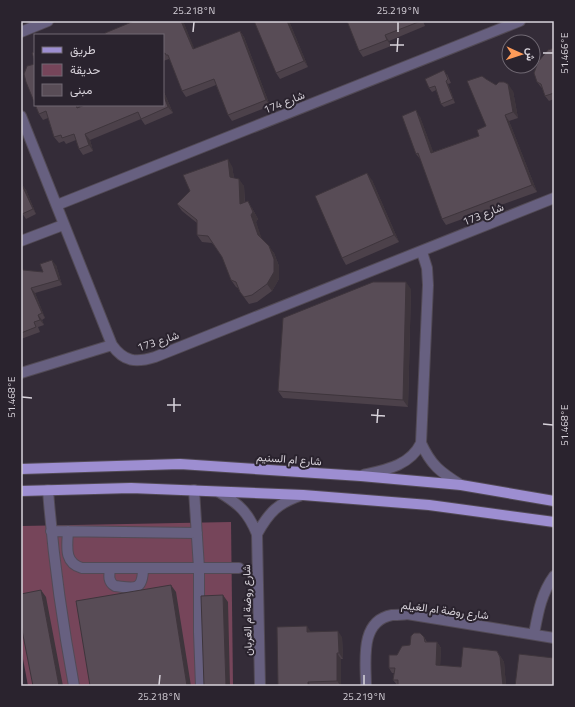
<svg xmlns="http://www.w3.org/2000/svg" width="575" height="707" font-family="'Titillium Web',Vazirmatn,sans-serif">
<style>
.green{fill:#76455a}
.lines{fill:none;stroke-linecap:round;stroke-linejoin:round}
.minor-casing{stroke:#524a55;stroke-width:12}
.major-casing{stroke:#524a55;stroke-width:12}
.minor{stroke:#676080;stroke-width:10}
.major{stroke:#9d8ed1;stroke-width:10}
.wall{fill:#4c414a}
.shaded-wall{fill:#3e353c}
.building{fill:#584c56;stroke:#3e353c}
.ticks{fill:none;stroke:#d8d3db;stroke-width:1.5}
.labels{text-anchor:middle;stroke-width:4;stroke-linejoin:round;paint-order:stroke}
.street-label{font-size:11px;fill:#d8d3db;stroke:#2a232e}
.neatline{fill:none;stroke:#d8d3db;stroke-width:1.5}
.ticks-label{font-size:10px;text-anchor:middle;fill:#d8d3db}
</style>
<rect width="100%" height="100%" fill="#342c38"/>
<path class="green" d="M231 522 233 686H28L21 648V526Z"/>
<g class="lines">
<defs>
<path id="minor" d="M21 32 48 21
M21 116 112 345C124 362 136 363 155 357L554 198
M57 205 520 21
M21 241 63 225
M21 373 112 345
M421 443C431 465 440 472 461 485
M363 475C385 470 410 466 421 443L428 285 427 268 422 252
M48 490C53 556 62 621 74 686
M194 490 199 568V632L201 686
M219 492C239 504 248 512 257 534L260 686
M51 531 197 533
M68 531C67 547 64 563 82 568H239
M257 534C269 512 278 503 302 495
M110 568C109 576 108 582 115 586 134 588 143 592 143 568
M534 634C538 613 541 594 554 576
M366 686C366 662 359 621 392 615 397 615 402 615 407 614L554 638"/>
<path id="major" d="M21 469 180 464 361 476 461 485 554 501
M21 491 131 488 303 495 429 505 554 522"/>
</defs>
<use href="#minor" class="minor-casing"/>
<use href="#major" class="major-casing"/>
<use href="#minor" class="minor"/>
<use href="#major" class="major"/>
</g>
<path class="wall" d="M183 21 194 49 240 31 244 37 270 106 232 121 228 115 216 85 186 97 182 91 170 60 169 59 163 61V35Z
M289 21 308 67 280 79 276 73Z
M347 21H423L425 26 389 41 391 46 363 57 359 51Z
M554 48V99L549 101 545 96 542 88 541 87 537 82Z
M447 74 451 83 448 84 455 103 444 107 441 104 436 90 432 92 429 88Z
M486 79 496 85 513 91 518 118 509 121 537 192 446 225 442 219 421 160 416 154 420 117 433 152 479 136 486 126Z
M163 90 173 113 145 125 141 119 90 140 93 151 83 155 79 149 76 140 66 144 64 141 59 143 54 137 48 118 43 120 39 114 35 105H78L79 107Z
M232 166 234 178 244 186 245 202 252 208 258 219 256 222 261 238 274 253 279 266V279L272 291 257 302 249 304 240 292 238 288 236 287 231 280 223 257 212 243 202 242 197 235V223L182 211 177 204Z
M372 180 399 242 346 265 342 258Z
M21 182 23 186 26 190 36 214 26 219 22 213H21Z
M56 265 62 285 35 293 45 318 42 320 44 325 38 327 40 332 21 339V267L23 270 43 272Z
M411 289 408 407 283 398 278 391Z
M311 632 342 637 343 659H341V686H278Z
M424 637 427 642H437L441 648 440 666 461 667 497 651 504 662 506 686H399L398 685H397L393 680 394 673H392L389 668 397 655 410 645Z"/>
<path class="shaded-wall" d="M181 21H183L197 55 193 49Z
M287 21H289L308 67 304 61Z
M240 31 244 37 270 106 266 100Z
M385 35 389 41 391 46 387 40Z
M446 81 448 84 455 103 453 99Z
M508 84 513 91 518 118 513 112Z
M163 90 173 113 168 107 163 94Z
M416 110 420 117 436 159 431 153Z
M505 115 509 121 537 192 532 185Z
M85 134 90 140 93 151 89 145Z
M228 159 232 166 235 184 230 177Z
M367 173 372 180 399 242 394 235Z
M239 179 244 186 245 211 240 204Z
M21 182 23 186 26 190 36 214 33 209 21 186Z
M248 201 252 208 258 219 256 222 263 242 258 235 251 215Z
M269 246 274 253 279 266V279L272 291 267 284Z
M52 260 56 265 62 285 59 280Z
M406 282 411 289 408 407 403 400Z
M31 288 35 293 45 318 42 313Z
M38 315 42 320 44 325 40 320Z
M171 585 176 592 191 686H187Z
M41 590 46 597 63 686H59Z
M223 595 228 602 230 686H226Z
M307 626 311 632H307Z
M338 631 342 637 343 659 339 653Z
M437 642 441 648 440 671 436 665Z
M497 651 504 662 506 686H503Z
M337 653 341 659V686L337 681Z
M308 682 311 686H308Z"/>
<path class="building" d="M134 21H181L193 49 240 31 266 100 228 115 214 79 182 91 168 55H166L165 53 163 54V35H106L105 33Z
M254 21H287L304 61 276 73Z
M347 21H421L385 35 387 40 359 51Z
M554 48V93L545 96 541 84 537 82 534 73 538 62 548 50Z
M35 52V61L32 53Z
M35 64V105H76L77 108 85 105H163V94L168 107 141 119 138 112 85 134 89 145 79 149 74 134 62 138 61 135 54 137 46 111 39 114 26 82 24 74 27 66Z
M444 70 448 79 446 81 453 99 441 104 435 86 429 88 425 79Z
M482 76 486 79 496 85 499 82H504L508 84 513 112 505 115 532 185 442 219 418 153 416 154 402 116 416 110 431 153 479 136 477 130 486 126 467 81Z
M228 159 230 177 239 179 240 204 248 201 253 212 251 215 258 235 269 246 274 259V272L267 284 252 295 244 297 240 292 236 282 231 280 222 257 208 236 197 235V220L177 204 190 191 183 175Z
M367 173 394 235 342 258 315 196Z
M21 185H22L33 209 22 214 21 212Z
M52 260 59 280 31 288 42 313 38 315 40 320 34 322 36 327 21 333V267L23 270 43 272 40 264Z
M373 282H406L403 400 278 391 283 318Z
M171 585 187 686H90L76 601Z
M41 590 59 686H33L21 625V594Z
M223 595 226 686H204L201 596Z
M307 626V632L338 631 339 653H337V681L308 682V686H278L277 627Z
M414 633H420L424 637 425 642H437L436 665 461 667 463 647 497 651 500 657 503 686H398V680H393L395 668H389V655H397L402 646 410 645 411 636Z
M519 654 554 658V676L553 686H515Z"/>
<path class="ticks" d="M193 32 194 22M398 32V22M390 45H404M397 52 398 38M543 53H553M22 397 32 398M167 405H181M174 412V398M371 415 385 416M377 423 378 409M543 424 553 425M159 685 160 675M364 685V675"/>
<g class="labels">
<g class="street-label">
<text transform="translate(284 102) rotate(-22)" y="4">شارع 174</text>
<text transform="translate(483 214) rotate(-22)" y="4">شارع 173</text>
<text transform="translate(158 341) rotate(-18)" y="4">شارع 173</text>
<text transform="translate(289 459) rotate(4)" y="4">شارع ام السنيم</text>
<text transform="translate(247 610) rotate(-91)" y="4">شارع روضة ام الغربان</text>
<text transform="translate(445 610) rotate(7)" y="4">شارع روضة ام الغيلم</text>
</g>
</g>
<rect width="575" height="707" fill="none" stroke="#2a232e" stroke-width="44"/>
<rect x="34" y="34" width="130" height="72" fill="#2a232e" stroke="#706973"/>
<rect x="42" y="47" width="20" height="6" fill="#9d8ed1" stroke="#706973"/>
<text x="70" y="54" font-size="12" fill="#d8d3db">طريق</text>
<rect x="42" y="64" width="20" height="12" fill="#76455a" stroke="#706973"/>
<text x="70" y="74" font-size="12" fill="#d8d3db">حديقة</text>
<rect x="42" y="84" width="20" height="12" fill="#584c56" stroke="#706973"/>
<text x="70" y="94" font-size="12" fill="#d8d3db">مبنى</text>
<g transform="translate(521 54) rotate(93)"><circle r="19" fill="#2a232e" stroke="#706973"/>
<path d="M0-3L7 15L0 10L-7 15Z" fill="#fe9b59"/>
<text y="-6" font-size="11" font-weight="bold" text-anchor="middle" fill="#d8d3db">ش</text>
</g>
<rect x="22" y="22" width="531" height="663" class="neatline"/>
<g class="ticks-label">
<text x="194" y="14">25.218°N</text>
<text x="398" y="14">25.219°N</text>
<text transform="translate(564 53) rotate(-90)" y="4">51.466°E</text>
<text transform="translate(11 397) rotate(-90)" y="4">51.468°E</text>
<text transform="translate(564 425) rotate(-90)" y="4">51.468°E</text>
<text x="159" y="700">25.218°N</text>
<text x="364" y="700">25.219°N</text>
</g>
</svg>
